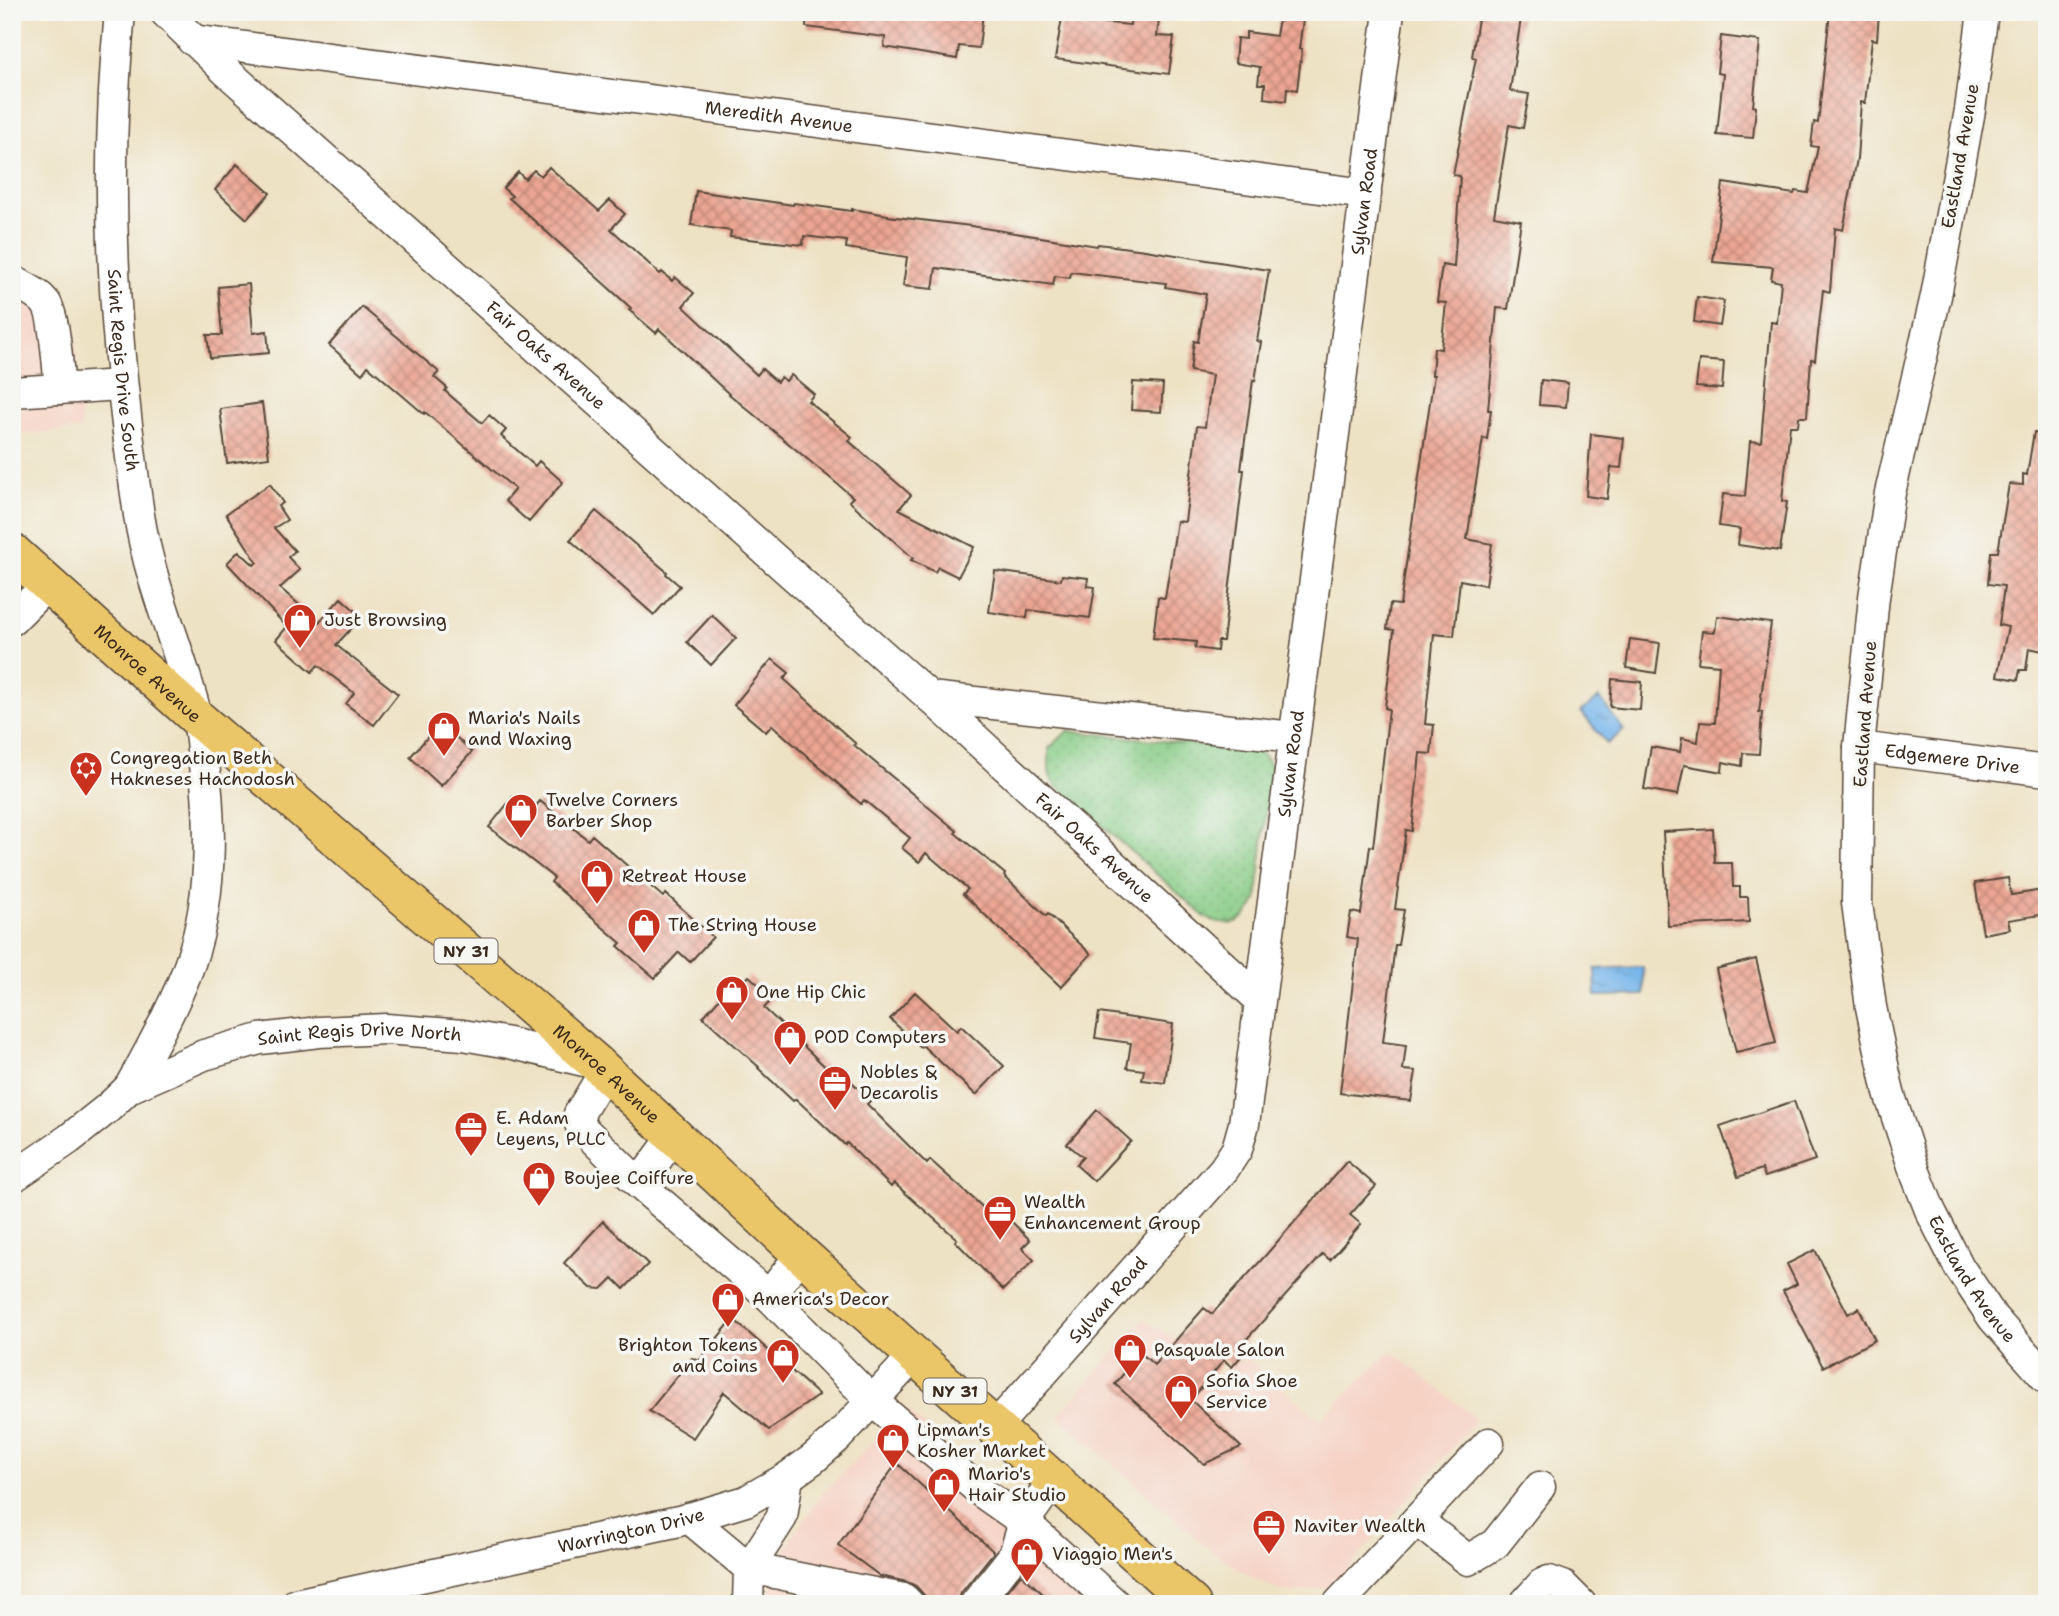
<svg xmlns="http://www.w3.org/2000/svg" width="2059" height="1616" font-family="'Shantell Sans',sans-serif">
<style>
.built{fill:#f6d2c4}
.grass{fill:url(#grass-dots);stroke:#627b52;stroke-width:2}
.water{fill:url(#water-ripples);stroke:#587084;stroke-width:2}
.building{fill:url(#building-cross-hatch)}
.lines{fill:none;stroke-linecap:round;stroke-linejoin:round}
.minor-casing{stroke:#564637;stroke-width:33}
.major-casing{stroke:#564637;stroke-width:40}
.minor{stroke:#fff;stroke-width:30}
.major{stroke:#ebc669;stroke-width:37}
.labels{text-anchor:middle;stroke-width:7;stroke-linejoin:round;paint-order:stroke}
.shield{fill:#f6f6f2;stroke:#73675e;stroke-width:2}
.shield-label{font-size:16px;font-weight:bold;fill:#3b2a1e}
.street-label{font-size:18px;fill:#3b2a1e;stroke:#f6f6f2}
.poi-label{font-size:18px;fill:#3b2a1e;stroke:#f6f6f2;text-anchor:start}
</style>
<defs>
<pattern id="grass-dots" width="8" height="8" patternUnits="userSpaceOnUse" patternTransform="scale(1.75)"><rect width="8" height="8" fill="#88cc86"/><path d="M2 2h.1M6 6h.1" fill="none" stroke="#76af73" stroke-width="1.8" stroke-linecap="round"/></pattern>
<pattern id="water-ripples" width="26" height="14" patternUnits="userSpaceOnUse" patternTransform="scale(1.75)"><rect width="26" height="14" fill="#76b5ea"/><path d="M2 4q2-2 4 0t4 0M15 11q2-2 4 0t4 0" fill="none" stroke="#6293bd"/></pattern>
<pattern id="building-cross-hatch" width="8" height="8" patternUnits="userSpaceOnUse" patternTransform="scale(1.75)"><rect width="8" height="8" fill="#eca694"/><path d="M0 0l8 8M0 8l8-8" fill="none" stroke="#c08778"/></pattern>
</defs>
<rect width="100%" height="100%" fill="#f6f6f2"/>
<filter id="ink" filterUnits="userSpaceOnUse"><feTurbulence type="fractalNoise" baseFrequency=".0143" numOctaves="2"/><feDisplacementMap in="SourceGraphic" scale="14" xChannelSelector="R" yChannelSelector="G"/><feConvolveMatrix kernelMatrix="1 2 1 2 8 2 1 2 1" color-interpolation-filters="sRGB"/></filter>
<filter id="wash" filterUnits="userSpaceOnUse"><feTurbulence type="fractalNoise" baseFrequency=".00686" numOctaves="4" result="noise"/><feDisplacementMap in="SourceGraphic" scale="28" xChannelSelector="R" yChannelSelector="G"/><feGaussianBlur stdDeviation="1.57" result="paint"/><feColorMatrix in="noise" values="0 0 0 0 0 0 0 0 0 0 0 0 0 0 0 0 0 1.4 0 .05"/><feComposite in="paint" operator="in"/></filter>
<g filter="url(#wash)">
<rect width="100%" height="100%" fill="#eee2c5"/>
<path class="built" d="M12 268 33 278 63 305 69 319 77 354 81 429 12 435Z
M1143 1319 1180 1342 1217 1374 1247 1358 1320 1420 1391 1351 1477 1419 1332 1587 1294 1592 1279 1590 1251 1577 1208 1548 1058 1416Z
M905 1409 1130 1604H769L773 1579 787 1545 822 1494Z"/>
<path class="grass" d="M1068 731 1257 751 1265 757 1271 767 1257 899C1245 923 1230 931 1205 917L1056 785 1049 774V748Z"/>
<path class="water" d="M1599 698 1624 730 1607 744 1581 712Z
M1643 967 1644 995 1596 996 1595 969Z"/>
<g id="blocks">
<path class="building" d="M807 12H983L979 48 959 46 957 59 884 47 885 37 806 27Z
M1063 12H1087L1086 21 1130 25 1131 12H1160L1157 36 1174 37 1169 74 1055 59Z
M1280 12H1304L1299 49H1302L1297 90 1287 88 1286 101 1264 98 1265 84H1258L1260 67 1235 63 1237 38 1246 39V32L1276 36Z
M1479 12 1521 18 1510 91 1529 94 1523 128 1509 125 1494 216 1521 221 1508 309 1497 308 1488 410H1491L1487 439 1483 438 1467 539 1492 544 1486 585 1460 580 1454 636 1434 634 1425 724 1434 725 1431 754 1420 753 1412 831 1406 830 1395 909 1404 910 1398 945H1395L1383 1042 1406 1045 1403 1070 1416 1071 1411 1101 1340 1093 1358 939 1347 937 1351 912 1361 914 1370 846 1373 847 1389 709 1385 708 1394 630 1387 629 1390 604 1400 605 1434 375H1432L1434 348 1441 349 1446 303 1437 302 1442 265 1454 267 1460 176 1453 175 1476 58 1472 57Z
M1830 12H1879L1877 40 1872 39 1865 103 1861 102 1857 159 1843 230 1835 228 1830 292 1823 290 1815 360 1811 359 1807 417H1799L1798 426H1790L1782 501 1787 502 1780 551 1738 545 1740 529 1719 526 1723 494 1745 496 1750 441 1761 442 1771 322 1777 323 1781 282 1771 280 1773 267 1713 262 1723 183 1794 194 1795 191 1808 193 1818 147 1811 146 1814 122 1818 123Z
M1721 36 1760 41 1753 106 1756 107 1753 138 1717 135 1723 74 1717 73Z
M237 164 270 193 247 219 215 190Z
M549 167 599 211 610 200 625 214 611 229 660 274 662 272 672 281 675 277 694 293 683 306 757 375 762 369 777 382 781 377 786 381 791 375 814 394 808 401 852 437 849 441 911 495 899 509 974 547 958 577 938 567 935 572 911 560 913 558 849 501 853 497 729 394 659 329 656 333 629 310 631 308 509 198 512 196 503 188 518 172 525 179 534 170 541 176Z
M696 191 793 205 794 203 852 211V209L888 215V216L971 226 1097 246 1098 244 1145 250 1269 270 1257 341 1261 342 1255 381 1253 380 1241 470H1244L1223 641H1218L1217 651 1195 648 1196 642 1153 638 1158 597 1165 598 1177 521 1185 522 1197 426 1205 427 1212 375 1190 371 1194 341 1198 342 1206 294 1165 287 1166 283 1071 272 1070 278 1055 276 1053 285 936 268 933 289 903 286 907 257 846 248 847 241 804 236 803 245 730 237 731 231 691 225Z
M249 284 253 333 267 331 269 353 210 358 207 335H222L218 287Z
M1697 297 1724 301 1720 326 1694 322Z
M362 307 439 372 434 377 447 388 445 391 482 423 489 415 506 430 501 436 535 466 539 461 563 482 529 522 505 501 515 489 425 412 424 414 368 366 362 374 329 345Z
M1699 360 1724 362 1722 389 1696 387Z
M1541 380 1568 383 1566 407 1539 405Z
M1133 382 1163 384 1161 412 1131 410Z
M262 403 269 457 227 463 220 409Z
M2034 432 2047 433V652L2029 648 2026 670H2020L2018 680 1997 676 2008 627 1999 625 2004 586 1988 584 1991 552H1998L2009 484 2023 485V474L2027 475Z
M1591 434 1624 438 1621 468 1611 467 1607 499 1586 496Z
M270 484 283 503 278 506 287 520 274 528 295 551 288 557 300 570 280 588 319 622 341 598 362 617 336 645 398 694 374 725 346 704 354 693 318 665 312 672 276 640 287 627 227 563 239 551 254 565 257 562 226 514Z
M596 511 667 572 666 574 680 586 654 615 570 540Z
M995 571 1061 580 1062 575 1088 578 1087 586 1095 587 1090 618 1028 610 1027 618 989 612Z
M712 615 736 638 711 665 687 642Z
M1717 616 1771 623 1759 712H1762L1759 754 1743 753 1742 766 1723 762 1722 772 1684 765 1678 795 1644 789 1651 747 1680 752 1682 738 1698 742 1700 722 1715 723 1719 665 1698 663 1702 631 1715 632Z
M1630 639 1660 643 1656 673 1626 668Z
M772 659 789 673 784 679 856 744 854 745 957 831 955 833 1005 874 1004 876 1046 916 1048 914 1091 954 1061 987 963 894 968 889 926 853 919 862 902 848 910 838 864 800 861 804 772 725 766 732 734 705Z
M1612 679 1642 682 1640 710 1610 707Z
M433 731 448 745 456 737 472 752 441 786 410 757Z
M513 797 531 812 540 801 588 840 592 835 663 897 666 894 713 937 690 962 679 952 655 978 618 946 621 943 551 882 554 878 489 827Z
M1713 829 1715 863H1732L1733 887H1740V897H1748L1749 922 1668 926 1663 832Z
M2008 878 2011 895 2043 890 2047 914 2008 920 2010 929 1983 934 1975 883Z
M1756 959 1776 1043 1736 1052 1716 969Z
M749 976 774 998 764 1008 837 1078 842 1073 871 1100 867 1104 927 1164 930 1160 986 1210 993 1203 1030 1240 1022 1248 1034 1260 1003 1290 955 1241 957 1239 894 1183 891 1187 847 1143 845 1145 796 1099 793 1101 758 1068 759 1067 703 1017 727 990 732 995Z
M915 992 957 1031 961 1026 1004 1066 976 1095 922 1045 920 1047 890 1019Z
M1099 1013 1173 1024 1165 1083 1142 1080 1144 1070 1127 1068 1131 1043 1095 1038Z
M1794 1101 1815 1160 1765 1177 1762 1169 1738 1177 1720 1126Z
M1097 1110 1131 1141 1094 1181 1076 1165 1083 1157 1067 1144Z
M1347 1161 1376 1186 1350 1215 1361 1224 1330 1260 1323 1254 1244 1342 1249 1347 1232 1367 1224 1360 1191 1400 1241 1447 1204 1464 1115 1384 1141 1353 1154 1365 1204 1308 1212 1314 1265 1256Z
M603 1221 648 1264 624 1289 613 1278 602 1289 591 1288 564 1263Z
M1815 1250 1848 1314 1859 1308 1875 1340 1823 1367 1783 1291 1797 1284 1787 1264Z
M733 1319 819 1395 769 1430 724 1392 693 1438 649 1411 692 1358 699 1361Z
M897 1463 994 1552 961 1593 958 1604H932L916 1586 907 1582 880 1576 838 1545Z
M1021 1574 1054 1604H1000V1600Z"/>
</g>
</g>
<g filter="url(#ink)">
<use href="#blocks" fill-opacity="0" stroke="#564637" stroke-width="2"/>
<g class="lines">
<defs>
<g id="minor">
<path id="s1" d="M120 12C103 182 114 347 139 515 150 585 180 649 197 717 200 728 201 739 202 750 213 822 213 906 186 974 170 1014 150 1051 129 1088"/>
<path id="s2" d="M165 12 226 71 930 697 1259 999"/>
<path id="s3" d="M1983 12 1970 110 1936 296 1890 493 1874 597 1859 747 1857 903 1871 1007 1889 1093 1915 1172 1930 1210 1959 1267 1993 1318 2047 1379"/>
<path id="s4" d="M192 40 1366 194"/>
<path d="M12 280C23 287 37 292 45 302 55 313 58 371 60 389"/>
<path d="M12 392 121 385"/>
<path d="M12 620 48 584"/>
<path d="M930 697 1294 737"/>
<path id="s5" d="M1859 747 2047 771"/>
<path d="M605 1071 579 1114 581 1127 639 1184"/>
<path d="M674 1136 639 1184 769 1296"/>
<path id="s6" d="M12 1178 69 1139 108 1108 129 1088 204 1055 260 1039 319 1032 386 1029 463 1035 509 1043 596 1064"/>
<path d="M801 1254 769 1296 872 1401 984 1494 1024 1522 1115 1604"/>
<path id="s7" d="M995 1427 1224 1169 1237 1149 1244 1124 1389 12"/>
<path d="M689 1518 749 1568 904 1599 909 1604"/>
<path d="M1417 1520 1468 1560 1495 1544 1540 1487"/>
<path id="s8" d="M296 1604 679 1521 746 1501 788 1477 813 1459 838 1437 915 1355"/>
<path d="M748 1604 749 1568 782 1517 788 1477"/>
<path d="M975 1604 1014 1555 1024 1522 1053 1481"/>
<path d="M1338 1604 1489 1443"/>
<path d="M1524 1604 1542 1584 1549 1581 1563 1586 1581 1604"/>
</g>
<g id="major">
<path id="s9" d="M12 552 197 718 597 1064 801 1254 1192 1604"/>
</g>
</defs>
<use href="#minor" class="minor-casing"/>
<use href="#major" class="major-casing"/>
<use href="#minor" class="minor"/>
<use href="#major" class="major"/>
</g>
</g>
<defs>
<symbol id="shop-pin" viewBox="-11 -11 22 30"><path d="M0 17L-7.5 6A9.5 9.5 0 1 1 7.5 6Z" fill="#c8321e" stroke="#f6f6f2"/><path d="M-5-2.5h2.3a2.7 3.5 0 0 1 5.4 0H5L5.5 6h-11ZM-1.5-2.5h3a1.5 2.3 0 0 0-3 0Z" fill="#fff"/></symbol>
<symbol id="synagogue-pin" viewBox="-11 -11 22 30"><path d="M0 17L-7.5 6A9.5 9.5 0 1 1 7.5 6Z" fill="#c8321e" stroke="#f6f6f2"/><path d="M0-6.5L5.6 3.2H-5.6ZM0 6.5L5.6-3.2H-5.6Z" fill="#fff"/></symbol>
<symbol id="office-pin" viewBox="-11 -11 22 30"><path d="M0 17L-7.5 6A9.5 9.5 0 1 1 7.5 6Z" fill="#c8321e" stroke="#f6f6f2"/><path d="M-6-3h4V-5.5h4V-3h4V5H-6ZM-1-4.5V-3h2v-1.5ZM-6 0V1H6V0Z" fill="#fff"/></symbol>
</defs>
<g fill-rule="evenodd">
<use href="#shop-pin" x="281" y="601" width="38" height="52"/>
<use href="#shop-pin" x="425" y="709" width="38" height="52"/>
<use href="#synagogue-pin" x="67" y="749" width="38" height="52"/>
<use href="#shop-pin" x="502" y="791" width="38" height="52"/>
<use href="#shop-pin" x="578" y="857" width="38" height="52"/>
<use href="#shop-pin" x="625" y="906" width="38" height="52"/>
<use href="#shop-pin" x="713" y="973" width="38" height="52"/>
<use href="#shop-pin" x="771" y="1018" width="38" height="52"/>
<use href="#office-pin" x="816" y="1063" width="38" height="52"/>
<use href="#office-pin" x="452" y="1109" width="38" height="52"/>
<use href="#shop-pin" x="520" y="1159" width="38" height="52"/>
<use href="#office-pin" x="981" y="1193" width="38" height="52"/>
<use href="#shop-pin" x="709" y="1280" width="38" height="52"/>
<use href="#shop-pin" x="1111" y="1331" width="38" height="52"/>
<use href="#shop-pin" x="764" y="1336" width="38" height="52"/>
<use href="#shop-pin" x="1162" y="1372" width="38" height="52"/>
<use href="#shop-pin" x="874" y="1421" width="38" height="52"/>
<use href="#shop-pin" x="925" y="1465" width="38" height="52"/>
<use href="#office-pin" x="1250" y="1507" width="38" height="52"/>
<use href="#shop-pin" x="1008" y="1535" width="38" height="52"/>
</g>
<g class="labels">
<g class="shield">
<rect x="434.5" y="938.5" width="63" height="25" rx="5"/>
<rect x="923.5" y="1378.5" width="63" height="25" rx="5"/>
</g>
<g class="shield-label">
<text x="466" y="957">NY 31</text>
<text x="955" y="1397">NY 31</text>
</g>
<g class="street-label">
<text dy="6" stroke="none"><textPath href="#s4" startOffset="592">Meredith Avenue</textPath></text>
<text transform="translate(1960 156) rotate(-80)" y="6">Eastland Avenue</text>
<text dy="6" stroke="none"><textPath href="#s7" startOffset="1325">Sylvan Road</textPath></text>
<text dy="6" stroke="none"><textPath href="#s2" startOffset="513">Fair Oaks Avenue</textPath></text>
<text dy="6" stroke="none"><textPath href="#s1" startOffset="359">Saint Regis Drive South</textPath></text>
<text dy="6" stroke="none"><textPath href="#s9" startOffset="182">Monroe Avenue</textPath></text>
<text transform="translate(1865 714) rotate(-86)" y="6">Eastland Avenue</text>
<text dy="6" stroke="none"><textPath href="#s5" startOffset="94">Edgemere Drive</textPath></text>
<text dy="6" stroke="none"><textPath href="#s7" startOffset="758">Sylvan Road</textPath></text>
<text dy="6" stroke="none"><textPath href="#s2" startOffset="1250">Fair Oaks Avenue</textPath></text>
<text dy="6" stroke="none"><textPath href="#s6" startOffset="388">Saint Regis Drive North</textPath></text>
<text dy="6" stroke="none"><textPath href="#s9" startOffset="791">Monroe Avenue</textPath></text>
<text dy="6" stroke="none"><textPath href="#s3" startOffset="1300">Eastland Avenue</textPath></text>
<text dy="6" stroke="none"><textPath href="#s7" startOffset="170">Sylvan Road</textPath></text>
<text dy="6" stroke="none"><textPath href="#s8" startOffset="343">Warrington Drive</textPath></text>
</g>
<g class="poi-label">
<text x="324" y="626">Just Browsing</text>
<text x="468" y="724">Maria's Nails<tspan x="468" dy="21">and Waxing</tspan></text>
<text x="110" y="764">Congregation Beth<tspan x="110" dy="21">Hakneses Hachodosh</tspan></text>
<text x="546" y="806">Twelve Corners<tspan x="546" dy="21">Barber Shop</tspan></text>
<text x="622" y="882">Retreat House</text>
<text x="668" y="931">The String House</text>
<text x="756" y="998">One Hip Chic</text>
<text x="814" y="1043">POD Computers</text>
<text x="860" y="1078">Nobles &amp;<tspan x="860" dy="21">Decarolis</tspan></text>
<text x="496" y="1124">E. Adam<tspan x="496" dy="21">Leyens, PLLC</tspan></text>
<text x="564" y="1184">Boujee Coiffure</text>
<text x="1024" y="1208">Wealth<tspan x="1024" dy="21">Enhancement Group</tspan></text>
<text x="752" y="1305">America's Decor</text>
<text x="758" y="1351" text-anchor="end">Brighton Tokens<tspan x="758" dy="21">and Coins</tspan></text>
<text x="1154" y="1356">Pasquale Salon</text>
<text x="1206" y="1387">Sofia Shoe<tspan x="1206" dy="21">Service</tspan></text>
<text x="917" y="1436">Lipman's<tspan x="917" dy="21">Kosher Market</tspan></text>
<text x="968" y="1480">Mario's<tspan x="968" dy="21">Hair Studio</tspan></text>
<text x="1294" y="1532">Naviter Wealth</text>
<text x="1052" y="1560">Viaggio Men's</text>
</g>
</g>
<rect width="2059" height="1616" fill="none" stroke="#f6f6f2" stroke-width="42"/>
</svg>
